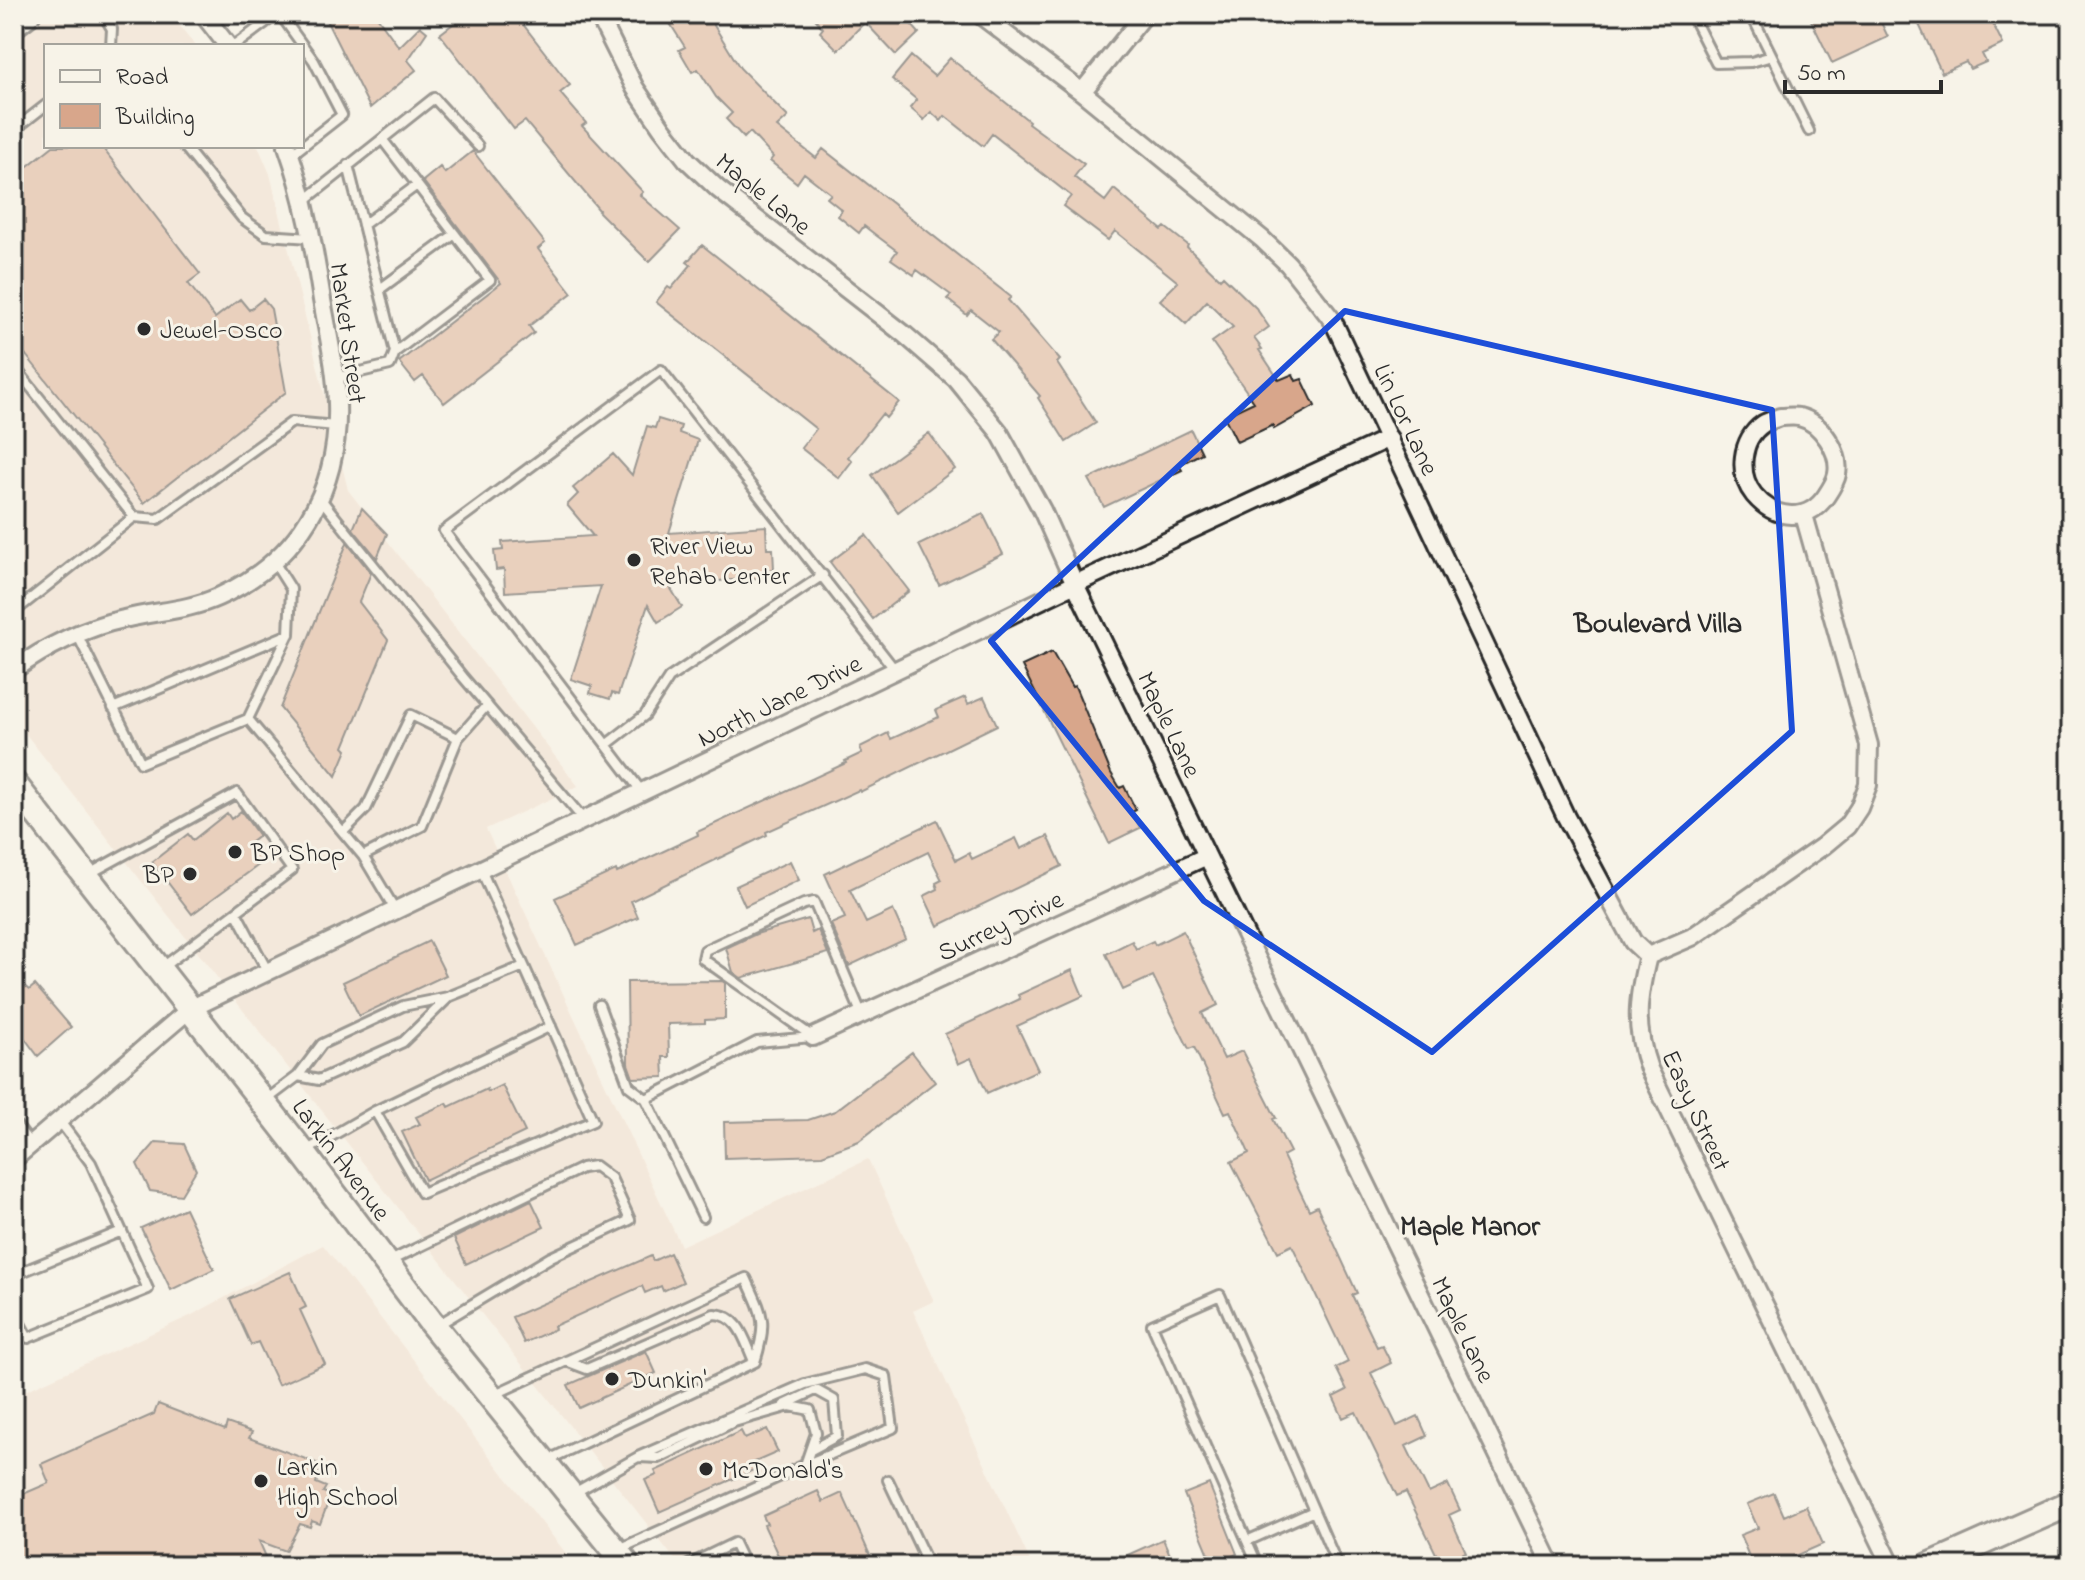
<svg xmlns="http://www.w3.org/2000/svg" width="2085" height="1580" font-family="'Indie Flower',sans-serif">
<style>
.built{fill:#eedccc}
.building{fill:#d8a68b;stroke:#2b2b2b;stroke-width:2}
.lines{fill:none;stroke-linecap:round;stroke-linejoin:round}
.lane-casing{stroke:#2b2b2b;stroke-width:14}
.street-casing{stroke:#2b2b2b;stroke-width:22}
.secondary-casing{stroke:#2b2b2b;stroke-width:30}
.lane{stroke:#f7f3e8;stroke-width:8}
.street{stroke:#f7f3e8;stroke-width:16}
.secondary{stroke:#f7f3e8;stroke-width:24}
.marked{fill:none;stroke:#1d4ed8;stroke-width:6;stroke-linejoin:round}
.poi-dot{fill:#2b2b2b;stroke:#f7f3e8;stroke-width:3}
.labels{text-anchor:middle;stroke-width:6;stroke-linejoin:round;paint-order:stroke}
.street-label{font-size:26px;fill:#2b2b2b;stroke:#f7f3e8}
.poi-label{font-size:26px;fill:#2b2b2b;stroke:#f7f3e8;text-anchor:start}
.neighbourhood-label{font-size:28px;font-weight:bold;fill:#2b2b2b;stroke:#f7f3e8}
</style>
<rect width="100%" height="100%" fill="#f7f3e8"/>
<filter id="ink" filterUnits="userSpaceOnUse"><feTurbulence type="fractalNoise" baseFrequency=".0125" numOctaves="2"/><feDisplacementMap in="SourceGraphic" scale="16" xChannelSelector="R" yChannelSelector="G"/><feConvolveMatrix kernelMatrix="1 2 1 2 8 2 1 2 1" color-interpolation-filters="sRGB"/></filter>
<g filter="url(#ink)">
<path class="built" d="M14 14H170L196 46H46V146H258L270 174 348 490 578 786 486 829 681 1246 868 1159 934 1301 913 1311 1030 1561 1019 1566H680L14 719Z
M323 1245 576 1566H14V1396L192 1315Z"/>
<path class="building" d="M323 14H375L399 47 420 26 427 32 408 60 416 70 370 108Z
M466 14H515L570 85 560 93 586 123 582 126 643 192 640 195 680 230 649 262 598 211 599 210 525 121 514 129 440 34Z
M664 14H707L740 68 788 117 777 127 816 158 823 149 1011 297 1008 300 1060 360 1057 363 1096 423 1066 442 1038 398 1040 396 991 339 999 332 971 310 967 315 947 299 951 295 917 270 914 275 891 259 897 251 877 236 864 226 859 233 838 216 842 210 827 198 831 194 804 173 797 183 770 161 773 157 750 132 744 138 726 119 732 113 716 97 698 69 692 72 679 50 685 47Z
M811 14H902L919 33 896 55 865 22 838 50 820 32 823 28Z
M1808 14H1877L1888 37 1832 63Z
M1914 14H1988L2003 44 1982 54 1986 62 1970 69 1966 62 1942 73Z
M911 56 934 76 950 58 1029 121 1028 123 1084 164 1074 177 1105 201 1114 189 1162 230 1165 227 1188 245 1187 247 1220 279 1223 276 1256 308 1269 327 1254 338 1262 349 1259 350 1279 380 1293 374 1296 381 1302 379 1315 406 1274 429 1273 425 1237 442 1224 416 1254 402 1212 342 1233 327 1207 301 1186 324 1160 300 1178 282 1115 231 1108 240 1063 206 1071 196 992 134 983 146 945 116 941 121 931 112 924 120 910 108 917 100 892 79Z
M53 146H101L200 274 188 283 215 318 240 299 249 310 263 299 271 309 286 392 144 503 14 340V177Z
M473 151 545 243 538 249 572 293 529 326 534 333 444 403 423 376 415 382 399 362 501 283 423 181 440 167 445 173Z
M702 245 899 402 886 418 882 414 848 457 852 461 839 478 801 448 816 429 656 302 668 287 671 289 691 265 687 262Z
M658 419 681 426 679 433 698 440 669 533 766 526 767 549H773L774 569 766 570V578L668 584 682 607 658 622 648 605 618 695 612 693 610 699 590 693 592 686 571 679 601 586 505 592 504 569 496 570 494 551 503 550 502 542 593 536 567 505 578 494 573 488 613 454 632 475 647 426 655 428Z
M1191 430 1202 453 1179 465 1182 470 1104 507 1089 479Z
M929 433 955 469 898 512 872 475Z
M362 508 387 534 377 558 353 529Z
M983 514 1003 554 939 585 919 545Z
M866 535 909 591 873 619 830 562Z
M347 543 371 573 359 602 388 640 344 747 347 750 336 776 280 708Z
M1052 652 1072 687 1075 686 1111 773 1120 788 1124 786 1136 810 1132 812 1140 828 1109 843 1022 666Z
M965 697 968 704 984 697 997 725 860 792 859 790 766 832 767 835 631 901 638 917 577 945 555 898 616 870 617 873 698 835 697 832 846 763 845 761 862 753 860 747 888 733 891 739 939 717 936 710Z
M241 811 259 836 250 843 264 861 192 914 152 862 188 834 193 840 227 813 231 819Z
M937 820 956 860 969 853 972 859 1016 838 1021 849 1048 836 1062 866 938 926 924 896 938 889 936 883 942 880 928 852 850 890 866 923 893 910 906 939 849 966 831 924 845 918 825 874Z
M790 861 799 880 745 906 736 886Z
M808 919 812 933 818 930 828 953 741 978 733 972 726 948 756 934Z
M1183 931 1218 1005 1202 1013 1224 1059 1242 1051 1276 1118 1273 1119 1290 1152 1283 1156 1309 1210 1317 1206 1357 1293 1352 1295 1377 1347 1382 1345 1391 1363 1371 1373 1397 1426 1418 1416 1427 1436 1406 1446 1429 1493 1448 1484 1460 1510 1449 1515 1466 1552 1441 1564 1406 1492 1397 1496 1356 1412 1343 1418 1333 1397 1347 1390 1336 1368 1348 1362 1292 1245 1278 1252 1231 1162 1249 1153 1230 1111 1225 1113 1194 1047 1189 1049 1153 976 1123 990 1106 954 1132 941 1136 949 1153 941 1155 945Z
M429 941 446 975 359 1016 343 982Z
M1072 970 1083 996 1017 1026 1038 1070 987 1093 971 1058 958 1064 945 1034 1020 999 1018 995Z
M14 977 29 990 35 985 71 1027 38 1056 14 1024Z
M722 981 725 983V1019L705 1020V1023L668 1024 669 1057H663L664 1077 633 1078 628 1064 627 982Z
M912 1052 935 1082 859 1141 822 1155 725 1158 724 1122 808 1120 835 1111Z
M502 1085 525 1132 425 1180 402 1132 420 1124 416 1117 447 1103 449 1107 487 1089 488 1092Z
M156 1142 184 1144 196 1170 181 1195 150 1191 137 1164Z
M531 1200 544 1227 466 1264 454 1238Z
M185 1208 214 1269 171 1290 141 1228Z
M670 1253 683 1282 663 1291 661 1286 645 1293 642 1286 554 1326 555 1329 524 1343 512 1317 651 1256 653 1261Z
M290 1272 306 1307 300 1310 325 1364 278 1385 258 1342 251 1345 230 1299Z
M646 1351 656 1373 579 1408 568 1385Z
M158 1404 225 1430 227 1423 252 1432 249 1438 322 1465 316 1483 326 1487 323 1492 331 1495 320 1524 312 1521 310 1527 300 1524 286 1551 259 1541 270 1566H14V1498L49 1483 41 1464 154 1414Z
M767 1429 778 1452 755 1462 758 1468 659 1512 645 1480 657 1475 655 1471 741 1431 745 1439Z
M1209 1484 1237 1554 1213 1564 1184 1494Z
M818 1491 823 1502 842 1493 873 1562 864 1566H783L764 1525 767 1524 763 1516Z
M1774 1493 1784 1516 1806 1506 1823 1544 1773 1566H1753L1740 1535 1758 1528 1747 1504Z
M1163 1539 1175 1566H1103Z"/>
<g class="lines">
<defs>
<path id="lane" d="M103 14 112 29 111 46
M280 14 314 61 342 115 291 155
M1691 14 1716 63 1751 62 1772 56 1809 131
M1751 14 1772 56
M234 46 277 14
M14 130 46 105
M382 139 490 280 395 352
M184 146 242 218 266 235 311 238
M304 201 434 98 478 146
M363 225 417 185
M380 289 455 234
M14 366 134 517 158 519 292 422 336 426
M335 378 390 365 395 352 348 165
M320 498 463 677 584 820
M14 612 134 517
M77 634 141 763 248 719 363 856 396 911
M113 708 289 634
M248 719 289 634 291 589 274 562
M606 745 645 715 669 678 823 575
M642 792 444 531 661 370 895 670
M343 832 366 809 411 715 458 738
M363 856 422 826 458 738 487 705
M481 870 524 966
M87 875 237 793 292 870 160 969
M236 912 268 972
M599 1005 629 1086 646 1099
M813 1037 703 959 705 950 804 904 814 902 862 1015
M298 1076 319 1080 403 1042 448 998
M265 1101 298 1076 322 1044 403 1006 448 997 524 966 593 1121 422 1193 375 1111 304 1152
M375 1111 551 1026
M703 1217 646 1099 757 1042 812 1037
M390 1261 582 1168 595 1166 611 1178 630 1220 551 1257 436 1326
M14 1275 122 1231
M14 1313 28 1338 148 1289 91 1163 58 1119
M566 1361 587 1369 714 1314C740 1315 745 1342 754 1361
M493 1395 746 1278C763 1315 768 1321 755 1362L546 1461
M784 1405 816 1390 834 1400 837 1436 811 1450
M639 1457 659 1458 734 1422 790 1406 810 1410 816 1433 805 1465
M888 1480 929 1566
M574 1493 638 1457 805 1384 865 1369 886 1376 893 1428 805 1465 617 1550
M1247 1541 1314 1511
M686 1566 734 1543 745 1566
M1258 1566 1152 1325 1220 1295 1338 1566"/>
<path id="street" d="M203 14 228 46
M598 14 635 88 662 128 687 160 718 189 904 334 956 379 999 432 1042 510 1075 584 1552 1566
M979 14 1082 92 1262 239 1288 264 1333 321 1566 817 1633 942 1648 956
M1082 92 1145 14
M1780 417C1786 417 1793 416 1799 417 1821 422 1841 452 1837 474 1836 481 1830 490 1826 496 1808 523 1775 520 1754 495 1737 474 1741 439 1763 424 1768 421 1775 419 1780 417Z
M1804 515 1869 745 1868 785 1859 808 1847 826 1823 846 1692 937 1648 956C1637 999 1634 1027 1649 1069L1892 1566
M14 670C45 647 86 627 124 619 156 611 187 611 218 597 298 561 340 490 337 403 336 368 328 334 322 300 314 248 305 196 287 146
M813 1037 1207 856
M14 1129 27 1146
M14 1159 190 1009 1075 584 1389 438"/>
<path id="secondary" d="M14 24 27 14
M14 784 303 1153 430 1321 628 1566
M1929 1566 2071 1503"/>
</defs>
<use href="#lane" class="lane-casing"/>
<use href="#street" class="street-casing"/>
<use href="#secondary" class="secondary-casing"/>
<use href="#lane" class="lane"/>
<use href="#street" class="street"/>
<use href="#secondary" class="secondary"/>
</g>
</g>
<path d="M0 0H2085V1580H0ZM1345 311 1772 410 1792 731 1432 1052 1204 901 991 641Z" fill="#f7f3e8" fill-opacity=".55" fill-rule="evenodd"/>
<path class="marked" d="M1345 311 1772 410 1792 731 1432 1052 1204 901 991 641Z"/>
<g class="poi-dot">
<circle cx="144" cy="329" r="8"/>
<circle cx="634" cy="560" r="8"/>
<circle cx="235" cy="852" r="8"/>
<circle cx="190" cy="874" r="8"/>
<circle cx="612" cy="1379" r="8"/>
<circle cx="706" cy="1469" r="8"/>
<circle cx="261" cy="1481" r="8"/>
</g>
<g class="labels">
<g class="street-label">
<text transform="translate(764 193) rotate(39)" y="9">Maple Lane</text>
<text transform="translate(349 333) rotate(82)" y="9">Market Street</text>
<text transform="translate(1407 419) rotate(65)" y="9">Lin Lor Lane</text>
<text transform="translate(779 700) rotate(-26)" y="9">North Jane Drive</text>
<text transform="translate(1170 724) rotate(64)" y="9">Maple Lane</text>
<text transform="translate(1000 925) rotate(-25)" y="9">Surrey Drive</text>
<text transform="translate(1697 1110) rotate(65)" y="9">Easy Street</text>
<text transform="translate(342 1159) rotate(53)" y="9">Larkin Avenue</text>
<text transform="translate(1464 1329) rotate(64)" y="9">Maple Lane</text>
</g>
<g class="poi-label">
<text x="160" y="338">Jewel-Osco</text>
<text x="650" y="554">River View<tspan x="650" dy="30">Rehab Center</tspan></text>
<text x="251" y="861">BP Shop</text>
<text x="174" y="883" text-anchor="end">BP</text>
<text x="628" y="1388">Dunkin'</text>
<text x="277" y="1475">Larkin<tspan x="277" dy="30">High School</tspan></text>
<text x="722" y="1478">McDonald's</text>
</g>
<g class="neighbourhood-label">
<text x="1658" y="632">Boulevard Villa</text>
<text x="1470" y="1235">Maple Manor</text>
</g>
</g>
<rect width="2085" height="1580" fill="none" stroke="#f7f3e8" stroke-width="48"/>
<rect x="24" y="24" width="2037" height="1532" fill="none" stroke="#2b2b2b" stroke-width="3" filter="url(#ink)"/>
<rect x="44" y="44" width="260" height="104" fill="#f7f3e8" stroke="#a5a39c" stroke-width="2"/>
<rect x="60" y="70" width="40" height="12" fill="#f7f3e8" stroke="#a5a39c" stroke-width="2"/>
<text x="116" y="84" font-size="24" fill="#2b2b2b">Road</text>
<rect x="60" y="104" width="40" height="24" fill="#d8a68b" stroke="#a5a39c" stroke-width="2"/>
<text x="116" y="124" font-size="24" fill="#2b2b2b">Building</text>
<path d="M1785 80v12h156v-12" fill="none" stroke="#2b2b2b" stroke-width="4"/>
<text x="1797" y="80" font-size="24" fill="#2b2b2b" stroke="#f7f3e8" stroke-width="6" paint-order="stroke">50 m</text>
</svg>
